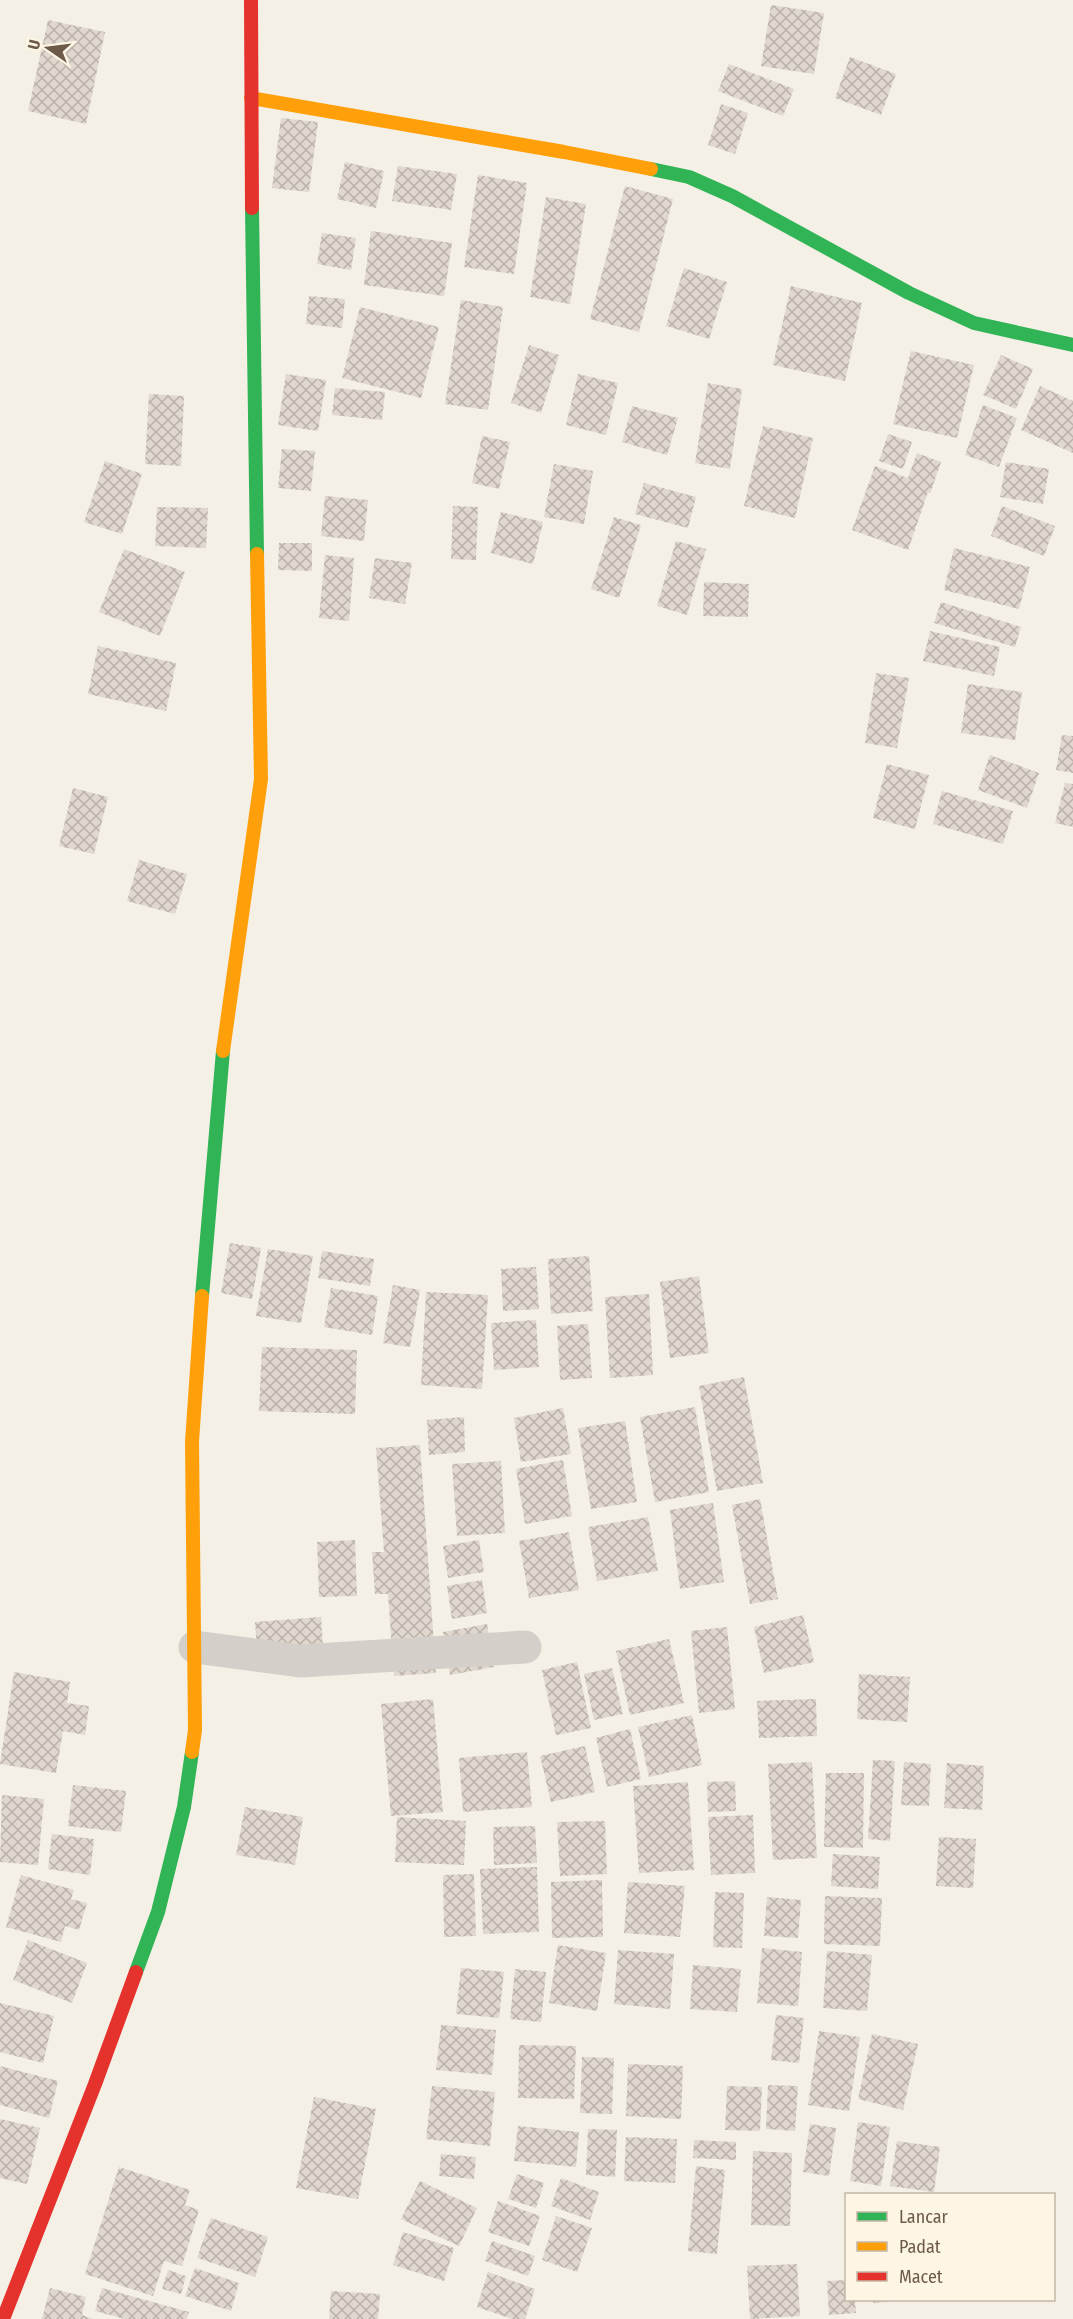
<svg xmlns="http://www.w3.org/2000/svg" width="1073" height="2319" font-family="'Fira Sans Condensed',sans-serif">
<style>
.building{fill:url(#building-cross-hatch)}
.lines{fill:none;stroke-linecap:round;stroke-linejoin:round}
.street{stroke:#d5cfc9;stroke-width:33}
.fast{stroke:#30b455;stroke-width:14}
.slow{stroke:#ff9f0a;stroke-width:14}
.jam{stroke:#e5322d;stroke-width:14}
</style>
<defs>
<pattern id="building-cross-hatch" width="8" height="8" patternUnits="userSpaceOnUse" patternTransform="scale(1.5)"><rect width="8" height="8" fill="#e0d8ce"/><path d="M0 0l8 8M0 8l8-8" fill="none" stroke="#bab2a9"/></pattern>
</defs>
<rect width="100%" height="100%" fill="#f4f0e6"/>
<path class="building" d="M771 5 824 13 814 74 761 66Z
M48 20 105 32 86 124 28 111Z
M850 57 896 74 881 115 835 98Z
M729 64 794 89 783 116 718 91Z
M721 104 748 113 735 154 708 145Z
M281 118 318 122 309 192 272 188Z
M345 162 384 171 376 208 337 199Z
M398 166 457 174 451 210 392 201Z
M478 175 527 183 514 274 464 267Z
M625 186 673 199 639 332 590 319Z
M546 197 586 204 570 304 530 297Z
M371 231 452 243 444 296 364 285Z
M322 233 356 238 351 270 317 264Z
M684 268 727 282 709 339 666 326Z
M791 286 862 303 845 381 773 365Z
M309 296 345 299 342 328 306 324Z
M461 300 503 307 488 410 445 404Z
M360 307 439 327 421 398 342 378Z
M529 345 559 355 541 413 511 403Z
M911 351 974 365 957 438 893 424Z
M1001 355 1033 369 1016 409 983 395Z
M286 374 326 380 318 431 278 425Z
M578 374 618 383 606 435 566 425Z
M708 383 742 389 730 469 695 463Z
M1040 386 1073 401V453L1021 430Z
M335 388 385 392 382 420 332 415Z
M149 394 184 396 181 466 145 464Z
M983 405 1017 418 999 467 965 455Z
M632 406 678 418 667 455 622 442Z
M763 426 813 438 795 518 744 506Z
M888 434 912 442 903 469 879 461Z
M482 436 510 442 499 489 472 483Z
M282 449 315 451 311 491 278 488Z
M917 453 941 462 930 494 928 492 908 550 852 530 875 466 908 478Z
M105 461 142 474 122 534 84 522Z
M1006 462 1049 469 1043 504 1000 497Z
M554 464 593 471 584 524 544 517Z
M644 483 696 497 688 528 635 514Z
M325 496 368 500 364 541 321 536Z
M453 506 478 507 476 560 451 559Z
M1002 506 1055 526 1044 556 991 536Z
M157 507 208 508 206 548 155 546Z
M501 512 543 522 533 564 491 553Z
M614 517 641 525 619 598 591 589Z
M676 541 706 549 687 615 657 606Z
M279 543H312V571L278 570Z
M954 548 1030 567 1019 609 944 590Z
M124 549 185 572 160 636 99 612Z
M325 555 354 558 349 621 319 618Z
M375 558 412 563 405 604 369 598Z
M704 582 749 584 748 617 703 616Z
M941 602 1021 627 1015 647 934 623Z
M930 631 1000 647 994 676 923 661Z
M98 646 176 663 166 711 88 694Z
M876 673 909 678 897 748 865 743Z
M968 684 1022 692 1015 740 961 733Z
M1062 735 1073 736V773L1056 770Z
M990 755 1039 773 1027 808 978 790Z
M887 764 929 775 915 829 873 818Z
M1065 783 1073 784V827L1055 823Z
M73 788 108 797 94 854 59 846Z
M942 791 1013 811 1003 844 933 824Z
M139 860 187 874 175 914 127 901Z
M230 1243 261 1248 252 1299 221 1293Z
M268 1249 313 1256 301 1323 256 1316Z
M322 1251 374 1259 370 1286 318 1278Z
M589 1256 593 1311 551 1314 548 1259Z
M536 1267 539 1309 503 1311 501 1269Z
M699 1276 709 1353 670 1358 660 1282Z
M393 1285 420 1290 410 1347 383 1343Z
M331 1288 378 1296 372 1335 324 1327Z
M426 1292 488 1295 482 1389 421 1385Z
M649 1294 653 1375 610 1378 605 1297Z
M536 1320 539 1367 494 1370 491 1323Z
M588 1324 592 1378 560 1380 557 1326Z
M262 1347 357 1350 355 1414 259 1411Z
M744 1377 763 1483 717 1491 699 1386Z
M695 1407 709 1492 655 1502 640 1417Z
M563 1408 571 1454 521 1462 514 1418Z
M464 1417 465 1452 429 1455 427 1420Z
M625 1421 637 1502 591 1509 578 1428Z
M420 1445 436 1673 394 1676 388 1594H375L372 1552H384L376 1448Z
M563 1460 572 1516 525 1524 516 1469Z
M501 1461 505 1533 457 1536 452 1464Z
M760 1499 778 1599 750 1604 732 1505Z
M713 1503 724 1582 680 1589 670 1510Z
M648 1517 658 1571 597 1581 588 1527Z
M569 1532 579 1590 529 1598 519 1541Z
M355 1540 357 1596 319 1597 317 1542Z
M479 1540 484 1572 448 1578 443 1546Z
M482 1580 487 1613 452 1619 447 1586Z
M803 1615 814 1662 764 1673 754 1627Z
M321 1617 324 1660 258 1665 255 1622Z
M487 1624 494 1667 450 1675 443 1632Z
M727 1627 735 1709 699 1713 691 1631Z
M669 1639 684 1703 630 1715 616 1651Z
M577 1662 591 1728 556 1735 542 1670Z
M612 1668 623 1714 594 1720 584 1674Z
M14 1672 70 1682 67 1703 89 1706 85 1735 63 1731 56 1773 0 1764Z
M859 1674 910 1677 907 1722 857 1719Z
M433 1699 443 1812 391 1816 381 1704Z
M816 1699 817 1736 759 1738 757 1701Z
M692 1715 702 1765 649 1777 638 1727Z
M630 1729 641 1779 607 1787 596 1738Z
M585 1746 595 1792 551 1802 540 1756Z
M527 1752 532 1807 463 1812 459 1758Z
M873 1760 895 1761 890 1841 868 1839Z
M812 1762 817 1858 773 1860 768 1764Z
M904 1762 931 1764 929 1806 901 1805Z
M947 1763 984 1766 982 1810 944 1808Z
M826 1773H864L863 1848 824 1847Z
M735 1781 736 1811 708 1812 707 1782Z
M688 1782 694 1870 639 1873 633 1786Z
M73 1785 126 1791 121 1832 68 1826Z
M2 1795 44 1799 38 1865 0 1862Z
M245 1807 303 1817 295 1865 236 1855Z
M753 1815 755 1873 711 1875 708 1817Z
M397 1817 466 1821 464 1865 395 1862Z
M605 1821 607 1874 560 1876 557 1822Z
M535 1826 537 1863 494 1865 493 1827Z
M52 1834 94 1839 90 1875 48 1869Z
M939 1837 976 1839 973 1888 936 1886Z
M833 1854 880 1857 878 1889 831 1886Z
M537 1867 539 1932 483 1934 480 1869Z
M474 1874 476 1936 444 1937 443 1875Z
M21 1875 74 1890 71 1899 87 1903 79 1930 65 1926 61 1942 6 1927Z
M602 1880 603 1937 552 1938 551 1882Z
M628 1882 685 1886 680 1937 624 1933Z
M715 1892 744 1893 742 1948 713 1947Z
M825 1896 882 1898 880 1946 824 1944Z
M767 1897 801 1900 798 1938 764 1936Z
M28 1940 87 1963 72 2003 13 1980Z
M558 1945 606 1953 597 2011 549 2003Z
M762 1948 802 1952 798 2006 757 2003Z
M618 1950 674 1954 670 2009 614 2004Z
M827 1951 872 1955 867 2011 823 2008Z
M693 1965 741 1969 737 2012 690 2009Z
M461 1968 504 1972 499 2018 456 2014Z
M515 1969 546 1972 541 2022 510 2019Z
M0 2003 54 2016 43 2063 0 2052Z
M776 2015 804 2018 799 2063 771 2060Z
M441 2025 496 2030 492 2075 436 2070Z
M819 2031 860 2037 849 2111 808 2105Z
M872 2034 918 2044 903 2110 858 2099Z
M519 2045 576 2046 574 2099 518 2098Z
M582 2057 614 2058 612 2114 580 2113Z
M628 2064 683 2066 681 2119 626 2116Z
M0 2066 58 2081 49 2118 0 2105Z
M768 2085 798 2086 795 2131 766 2129Z
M432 2086 495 2092 490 2146 426 2139Z
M727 2086 762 2087 760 2131 725 2130Z
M314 2097 376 2109 358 2199 296 2188Z
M0 2119 40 2128 27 2184 0 2178Z
M858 2122 890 2127 881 2186 850 2181Z
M810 2124 836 2128 829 2176 803 2172Z
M518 2126 579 2132 576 2167 514 2161Z
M588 2129 617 2130 615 2177 586 2175Z
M626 2137 677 2139 675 2183 624 2181Z
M694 2140 736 2142V2160L693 2158Z
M897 2141 940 2147 934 2192 890 2186Z
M753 2151 792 2153 790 2226 751 2225Z
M441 2154 476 2157 474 2179 439 2176Z
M696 2166 725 2170 717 2254 688 2251Z
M119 2167 190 2190 185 2205 199 2210 182 2266 164 2261 153 2296 85 2274Z
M517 2174 544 2183 536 2208 508 2199Z
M561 2178 599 2192 590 2220 551 2206Z
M420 2181 477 2208 459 2246 401 2219Z
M498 2201 540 2216 529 2246 488 2232Z
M556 2216 592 2228 577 2272 542 2260Z
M211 2218 268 2237 255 2277 197 2258Z
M403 2232 454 2248 444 2281 393 2265Z
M492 2241 535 2256 528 2276 485 2261Z
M797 2264 800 2316 750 2319 747 2266Z
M195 2268 239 2283 231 2311 185 2296Z
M168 2270 186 2276 181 2294 162 2289Z
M488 2272 535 2289 525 2319H512L477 2307Z
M846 2280V2300H855L856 2313 829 2315 827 2281Z
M50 2288 86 2297 82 2315 93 2319H42Z
M102 2288 189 2312 187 2319H125L95 2311Z
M331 2291 380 2294 378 2319H329Z
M873 2300H895V2301L873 2303Z"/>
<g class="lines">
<path class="street" d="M195 1647 300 1661 525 1647"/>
<path class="fast" d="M651 169 689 177 732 196 909 293 974 323 1073 345
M252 208 257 554
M202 1296 223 1051
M136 1972 158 1912 184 1807 192 1752"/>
<path class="slow" d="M251 98 564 152 651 169
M223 1051 261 779 257 554
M192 1752 195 1730 192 1442 202 1296"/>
<path class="jam" d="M251 0 252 208
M3 2319 95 2084 136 1972"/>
</g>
<rect x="845" y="2193" width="210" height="108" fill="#fdf6e5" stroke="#c4b8a7" stroke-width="1.5"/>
<rect x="857" y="2212" width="30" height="9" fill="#30b455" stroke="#c4b8a7" stroke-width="1.5"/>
<text x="899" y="2223" font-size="18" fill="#6e5a49">Lancar</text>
<rect x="857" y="2242" width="30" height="9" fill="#ff9f0a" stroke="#c4b8a7" stroke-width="1.5"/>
<text x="899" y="2253" font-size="18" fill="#6e5a49">Padat</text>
<rect x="857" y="2272" width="30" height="9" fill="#e5322d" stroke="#c4b8a7" stroke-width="1.5"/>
<text x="899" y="2283" font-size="18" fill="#6e5a49">Macet</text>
<g transform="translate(48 48) rotate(284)" stroke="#fdf6e5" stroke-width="4.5" paint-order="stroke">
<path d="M0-4.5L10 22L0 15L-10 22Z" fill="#6e5a49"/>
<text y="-9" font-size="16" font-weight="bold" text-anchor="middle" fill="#6e5a49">U</text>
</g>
</svg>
